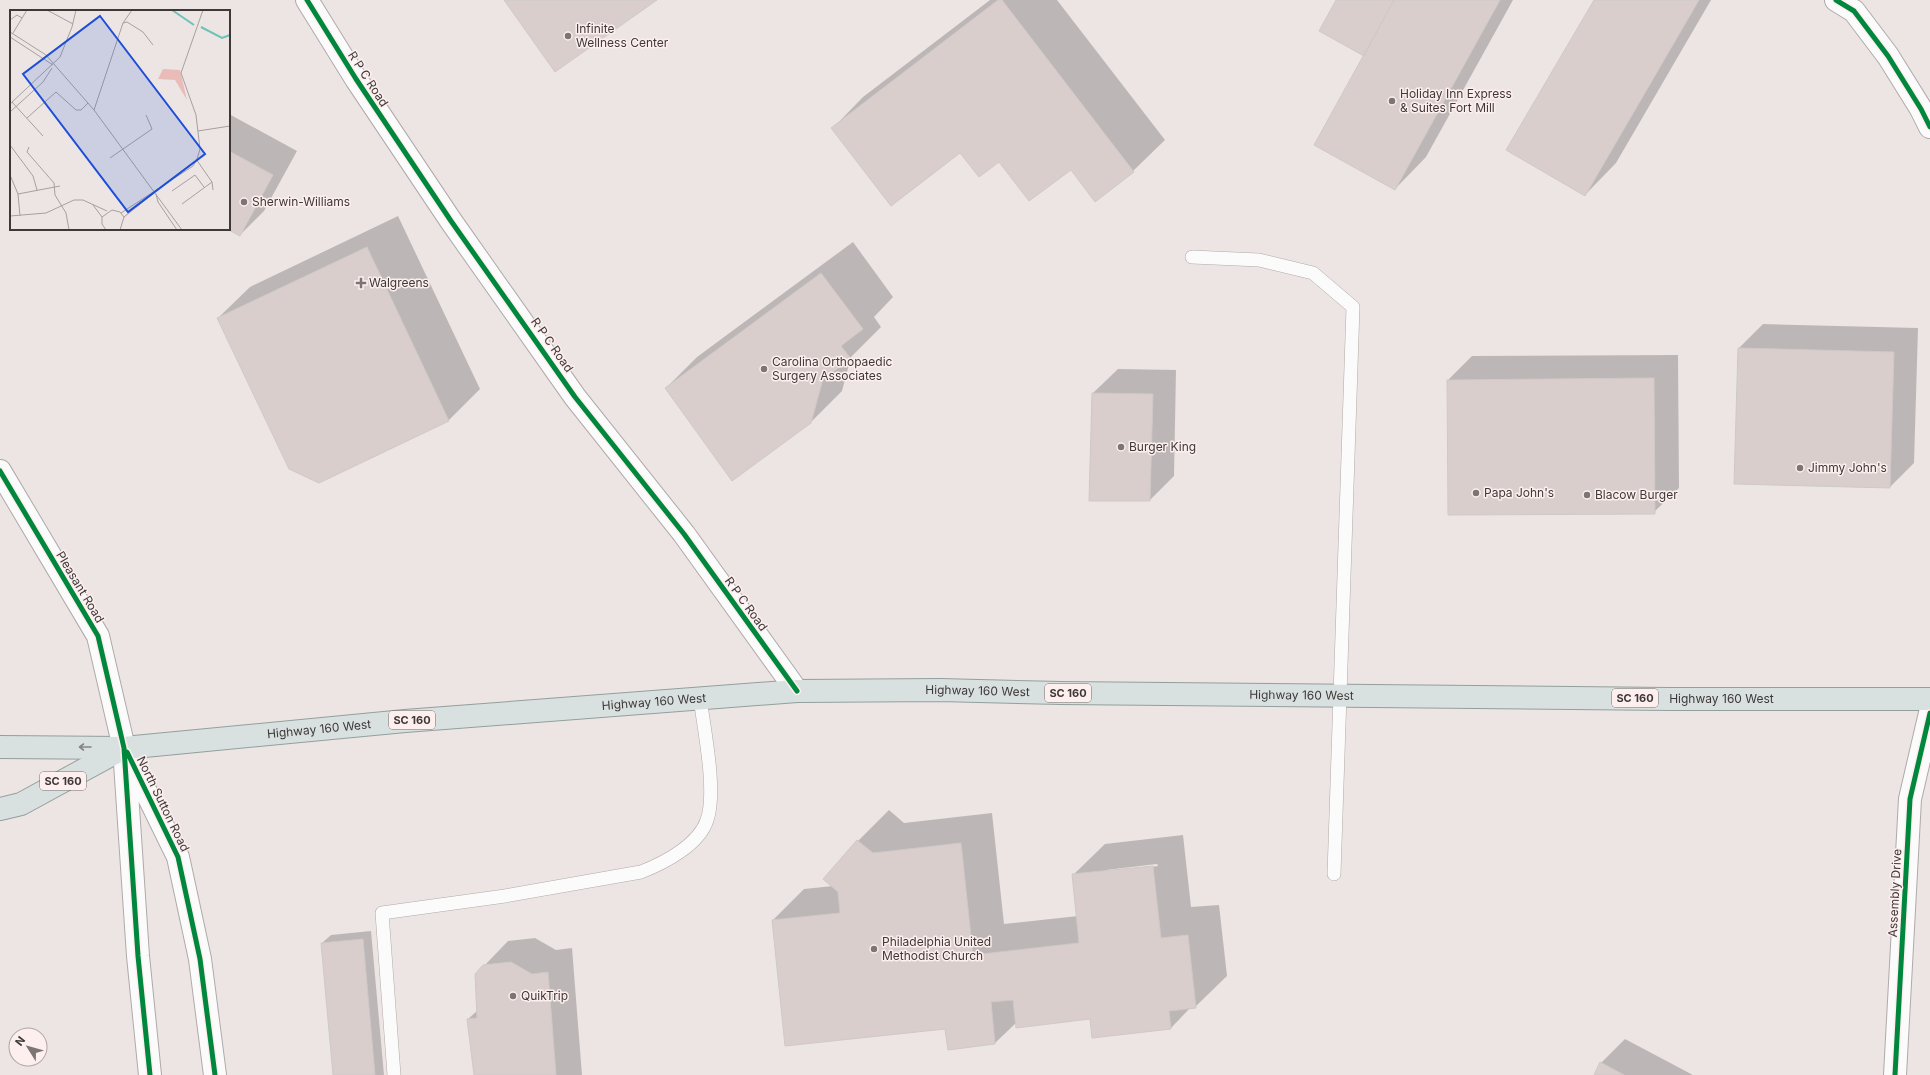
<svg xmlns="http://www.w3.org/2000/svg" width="1930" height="1075" font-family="Inter,sans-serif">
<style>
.shadow{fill:#0003;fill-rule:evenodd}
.building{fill:#dacecc;stroke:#cec9c8}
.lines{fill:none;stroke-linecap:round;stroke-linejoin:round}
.lane-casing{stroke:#afaaa9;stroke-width:14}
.street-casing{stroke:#afaaa9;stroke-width:24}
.secondary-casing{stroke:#afaaa9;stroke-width:24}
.primary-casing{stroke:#939f9c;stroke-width:24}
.lane{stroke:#fcfbfb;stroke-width:13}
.street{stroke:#fcfbfb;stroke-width:22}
.secondary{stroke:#fcfbfb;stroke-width:22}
.primary{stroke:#d9e1e0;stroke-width:22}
.cycleway-casing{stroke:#fdefee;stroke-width:8}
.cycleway{stroke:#00873e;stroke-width:5}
.oneway{stroke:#848584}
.poi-dot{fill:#7b7574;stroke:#fdefee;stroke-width:1.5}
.labels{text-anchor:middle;stroke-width:3;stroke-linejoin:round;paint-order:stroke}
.shield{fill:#fdefee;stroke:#77706f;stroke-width:1}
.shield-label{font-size:11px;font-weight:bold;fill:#3e3938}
.poi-label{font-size:12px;fill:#3e3938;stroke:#fdefee;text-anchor:start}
.street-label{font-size:12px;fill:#3e3938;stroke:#fdefee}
.inset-river{fill:none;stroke:#6fc1b7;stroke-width:2}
.inset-road{fill:none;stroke:#a6a09f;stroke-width:1}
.view{fill:#1d4ed8;fill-opacity:0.15;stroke:#1d4ed8;stroke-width:2}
.inset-edge{fill:none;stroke:#3e3938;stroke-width:2}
</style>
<rect width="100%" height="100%" fill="#ece5e4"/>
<path class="shadow" d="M990 0H1057L1165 140 1133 171 1071 168 999 160 961 151 832 129 863 97Z
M1337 0H1513L1426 157 1395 189 1365 56Z
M1595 0H1711L1616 163 1585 195Z
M229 114 297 151 264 211 240 235 229 229Z
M398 216 480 389 449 420 319 482 218 318 250 287Z
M853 242 893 297 874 317 881 327 851 357 842 391 810 423 666 388 697 357Z
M1763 324 1918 328 1914 463 1890 487 1739 348Z
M1678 355 1679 488 1654 512 1448 380 1472 356Z
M1118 369 1176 370 1174 476 1150 500 1093 393Z
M889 810 904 823 992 813 1004 924 1078 916 1073 875 1105 844 1183 835 1191 907 1219 905 1227 976 1195 1007H1191L1171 1028 1091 1018 1017 1022 995 1043 949 1049 946 1028 773 920 804 889 833 886 825 879 858 841ZM1157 864 1158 866 1106 872V870Z
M371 931 384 1075H334L322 943 331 935Z
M535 938 556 950 572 948 582 1075H475L468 1019 478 1010 484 966 508 941Z
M1625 1039 1693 1075H1595L1601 1063Z"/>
<path class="building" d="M504 0H657L555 72Z
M998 0H1002L1134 172 1095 202 1071 170 1029 201 999 162 979 177 960 153 891 206 831 128Z
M1336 0H1394L1364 56 1319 31Z
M1394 0H1500L1395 190 1314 145Z
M1594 0H1699L1585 196 1506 150Z
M229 151 273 175 240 236 227 229H229Z
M367 247 449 421 319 483 289 469 217 318Z
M821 273 863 329 841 346 851 359 823 379 811 423 732 481 665 388Z
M1738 348 1894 352 1890 488 1734 484Z
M1654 378 1655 514 1448 515 1447 380Z
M1092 393 1153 394 1150 501H1089Z
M857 840 873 853 961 843 973 955 1079 943 1072 874 1153 866 1161 938 1188 935 1196 1008 1169 1011 1171 1029 1092 1038 1090 1019 1016 1028 1013 1000 991 1002 995 1044 948 1050 945 1029 785 1046 772 920 840 913 838 892 823 879Z
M363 939 375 1075H333L321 943Z
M511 962 532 974 548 972 556 1075H474L467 1019 477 1018 475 974 483 965Z
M1600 1062 1624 1075H1594Z"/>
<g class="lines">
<defs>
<path id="lane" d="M1192 257 1259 260 1313 273 1353 307 1334 874
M394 1075 382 913 505 896 641 872C664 863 699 845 707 820 717 792 704 729 700 698"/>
<path id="street" d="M307 0 356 79 451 221 575 397 684 534 797 691
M1836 0 1854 11 1888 56 1921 109 1930 127
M1895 1075 1910 799 1930 713"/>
<path id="secondary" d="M0 471 98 636 124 748 138 956 150 1075
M129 757 178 857 200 959 215 1075"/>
<g id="primary">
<path id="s1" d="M0 747 124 748 405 721 797 691 940 690 1061 693 1669 699H1930"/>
<path d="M0 809 21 804 122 749"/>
</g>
</defs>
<use href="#lane" class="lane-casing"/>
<use href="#street" class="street-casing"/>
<use href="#secondary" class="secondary-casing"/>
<use href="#primary" class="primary-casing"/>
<use href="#lane" class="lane"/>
<use href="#street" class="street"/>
<use href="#secondary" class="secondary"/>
<use href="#primary" class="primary"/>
<defs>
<path id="cycleway" d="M307 0 356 79 451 221 575 397 684 534 797 691
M1836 0 1854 11 1888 56 1921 109 1930 127
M0 471 98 636 124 748 138 956 150 1075
M127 752 178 857 200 959 215 1075
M1895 1075 1910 799 1930 713"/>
</defs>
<use href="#cycleway" class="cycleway-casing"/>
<use href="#cycleway" class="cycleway"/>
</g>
<defs><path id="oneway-shaft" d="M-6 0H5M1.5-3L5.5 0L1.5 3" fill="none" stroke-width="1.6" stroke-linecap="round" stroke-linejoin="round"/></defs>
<use class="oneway" href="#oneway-shaft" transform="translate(85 747) rotate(-180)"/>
<g class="poi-dot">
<circle cx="568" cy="36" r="4"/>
<circle cx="1392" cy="101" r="4"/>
<circle cx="244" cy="202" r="4"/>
<path d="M359 277h4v4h4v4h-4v4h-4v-4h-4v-4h4z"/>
<circle cx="764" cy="369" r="4"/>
<circle cx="1121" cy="447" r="4"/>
<circle cx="1800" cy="468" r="4"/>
<circle cx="1476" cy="493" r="4"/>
<circle cx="1587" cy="495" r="4"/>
<circle cx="874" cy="949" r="4"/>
<circle cx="513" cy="996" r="4"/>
</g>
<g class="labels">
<g class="shield">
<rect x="1045" y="684" width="46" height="18" rx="3"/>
<rect x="1612" y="689" width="46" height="18" rx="3"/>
<rect x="389" y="711" width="46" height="18" rx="3"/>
<rect x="40" y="772" width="46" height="18" rx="3"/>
</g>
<g class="shield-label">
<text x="1068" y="697">SC 160</text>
<text x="1635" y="702">SC 160</text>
<text x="412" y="724">SC 160</text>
<text x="63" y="785">SC 160</text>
</g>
<g class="poi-label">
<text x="576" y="33">Infinite<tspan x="576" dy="14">Wellness Center</tspan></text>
<text x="1400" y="98">Holiday Inn Express<tspan x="1400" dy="14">&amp; Suites Fort Mill</tspan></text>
<text x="252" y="206">Sherwin-Williams</text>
<text x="369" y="287">Walgreens</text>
<text x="772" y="366">Carolina Orthopaedic<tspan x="772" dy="14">Surgery Associates</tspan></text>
<text x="1129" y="451">Burger King</text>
<text x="1808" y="472">Jimmy John's</text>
<text x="1484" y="497">Papa John's</text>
<text x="1595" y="499">Blacow Burger</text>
<text x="882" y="946">Philadelphia United<tspan x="882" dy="14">Methodist Church</tspan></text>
<text x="521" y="1000">QuikTrip</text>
</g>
<g class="street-label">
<text transform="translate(368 79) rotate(57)" y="4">R P C Road</text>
<text transform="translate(552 345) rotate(55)" y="4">R P C Road</text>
<text transform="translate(80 587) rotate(59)" y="4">Pleasant Road</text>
<text transform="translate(746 604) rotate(54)" y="4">R P C Road</text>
<text dy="4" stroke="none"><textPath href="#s1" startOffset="980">Highway 160 West</textPath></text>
<text dy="4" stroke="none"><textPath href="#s1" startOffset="1304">Highway 160 West</textPath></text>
<text dy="4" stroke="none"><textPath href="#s1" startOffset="1724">Highway 160 West</textPath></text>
<text dy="4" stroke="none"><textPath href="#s1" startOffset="656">Highway 160 West</textPath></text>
<text dy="4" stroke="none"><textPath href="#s1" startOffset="320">Highway 160 West</textPath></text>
<text transform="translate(163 804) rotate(64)" y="4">North Sutton Road</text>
<text transform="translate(1895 893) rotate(-87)" y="4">Assembly Drive</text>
</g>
</g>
<g transform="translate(10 10)">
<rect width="220" height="220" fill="#ece5e4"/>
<path d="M153 59 170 60 177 90 165 70 148 69Z" fill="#eabcb9"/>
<path class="inset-river" d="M162 0 184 15M191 17 212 28 220 25"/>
<path class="inset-road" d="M37 0 63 14M0 10 7 5 12 8M113 13 122 0M0 22 36 45 84 100 172 220M3 23 17 0M0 27 43 55M2 92 33 126M0 94 50 47 62 17 66 0M84 100 113 13 117 12 133 22 143 35M0 102 33 72 42 58M17 108 46 82 66 100H71L78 93M188 121 220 116M0 135 23 166 27 180M19 137 17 142 44 173 45 185 56 203 59 220M100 148 142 119 136 105M186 149 202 172 203 180M0 165 8 184 10 206M162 181 185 165 194 177M8 184 50 176M146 184 148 192 167 220M172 194 202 172M83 195 92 207M111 203 183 156 187 149 190 139 186 105 171 63 193 0M0 206 36 203 64 190H73L97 201M114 207 144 183M96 220 92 214V207L102 200 110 202 114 207 110 220"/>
<path class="view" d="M90 6 195 144 118 202 13 64Z"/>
<rect width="220" height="220" class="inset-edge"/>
</g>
<g transform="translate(28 1047) rotate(307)"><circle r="19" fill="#fdefee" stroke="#b1a6a5"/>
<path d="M0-3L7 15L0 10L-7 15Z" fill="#7b7574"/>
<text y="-6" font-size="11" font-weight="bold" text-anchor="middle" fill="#3e3938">N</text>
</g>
</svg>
